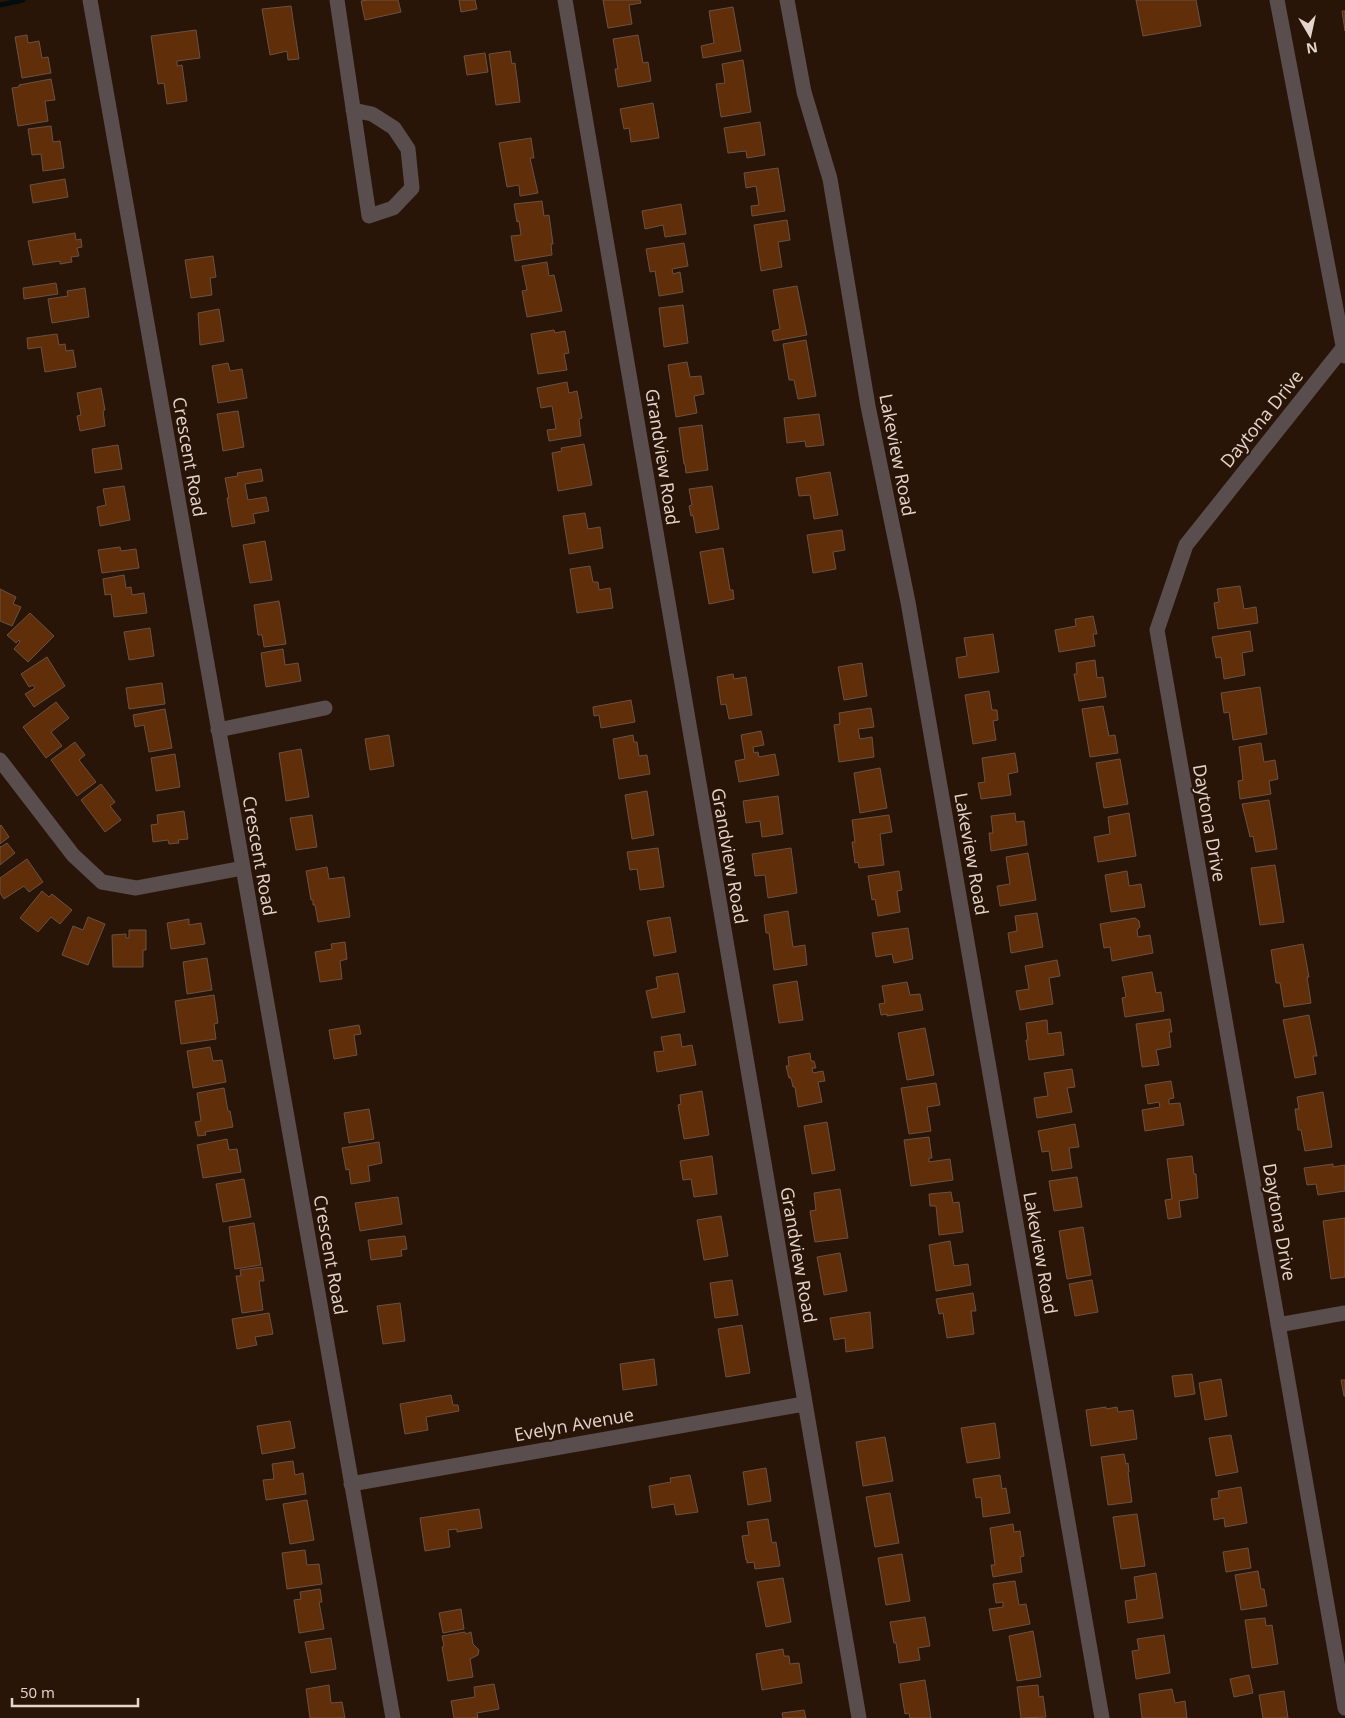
<svg xmlns="http://www.w3.org/2000/svg" width="1345" height="1718" font-family="'Open Sans',sans-serif">
<style>
.lines{fill:none;stroke-linecap:round;stroke-linejoin:round}
.stream{stroke:#030d0e;stroke-width:5}
.building{fill:#612e0a;stroke:#6a5143}
.minor{stroke:#5a4d4e;stroke-width:15}
.labels{text-anchor:middle;stroke-width:4.5;stroke-linejoin:round;paint-order:stroke}
.street-label{font-size:18px;fill:#e4d5cd;stroke:#291508}
</style>
<rect width="100%" height="100%" fill="#291508"/>
<g class="lines">
<path class="stream" d="M0 5 23 0"/>
</g>
<path class="building" d="M368 0H398L401 12 365 20 361 1Z
M459 0H475L477 9 461 12Z
M603 0H640L641 3 629 5 632 24 608 28Z
M1136 0H1196L1201 26 1143 36Z
M291 6 299 59 288 60 287 51 270 55 262 9Z
M733 7 741 51 703 58 701 46 714 43 709 11Z
M1342 11H1345V31Z
M196 30 200 58 177 61V66L182 65 187 101 167 104 164 83 158 84 151 36Z
M27 35 28 43 39 41 42 58 48 57 51 73 22 78 15 37Z
M638 35 643 63 648 62 651 81 618 87 615 69H618L613 39Z
M510 51 512 64 515 63 520 102 496 105 489 54Z
M485 53 488 72 467 75 464 56Z
M743 60 751 112 721 117 716 84 725 83 722 64Z
M51 79 55 100 45 101 48 121 18 126 12 88 19 87V85Z
M653 103 659 138 631 142 629 128 624 129 620 109Z
M760 122 765 155 747 158 746 151 728 153 724 128Z
M51 126 53 142 60 141 64 168 43 171 41 154 32 155 28 129Z
M531 138 534 158H530L538 193 520 196 519 185 507 187 499 143Z
M778 168 785 211 752 216 751 206 759 205 756 186 746 188 744 173Z
M65 179 68 197 33 203 30 185Z
M542 201 544 216 549 215 553 244H551L552 255 515 261 511 236 521 235 519 221 517 222 514 204Z
M681 204 686 234 665 237 663 225 645 229 642 211Z
M787 220 790 240 778 242 782 267 761 271 754 225Z
M75 233 76 240 81 239 82 247 77 248 79 256 71 257 72 262 60 264V261L33 265 28 241Z
M684 243 688 266 672 269 673 274 680 272 683 292 659 296 655 271 650 272 646 249Z
M213 256 216 277 210 278 212 295 191 298 185 260Z
M547 262 549 276 554 275 562 311 527 317 522 291 527 290 522 266Z
M56 283 58 294 24 299 23 288Z
M797 286 807 335 774 341 772 331 780 329 773 290Z
M85 288 89 317 52 323 48 299 68 296 67 291Z
M683 305 688 343 664 347 659 308Z
M219 309 224 341 200 345 198 313Z
M554 330 555 333 565 331 569 353 564 354 567 370 538 374 531 334Z
M57 334 59 345 65 344 66 351 73 350 76 367 45 372 41 347 28 349 27 338Z
M806 340 816 396 798 399 794 380H789L783 344Z
M687 362 690 377 701 376 704 394 694 396 697 413 676 417 668 365Z
M228 363 230 371 242 369 247 398 218 403 212 366Z
M567 382 569 393 577 391 582 418 579 419 581 436 549 441 547 430 556 429 552 406 541 408 537 388Z
M101 388 105 410 103 411 105 426 80 431 77 416 81 415 77 393Z
M238 411 244 447 223 451 217 414Z
M819 414 824 445 806 447 805 441 787 443 784 418Z
M702 425 708 470 686 473 685 464H684L679 428Z
M584 444 592 485 558 491 552 453 562 451 561 448Z
M118 445 122 469 95 473 92 449Z
M261 469 263 481 245 484 248 500 266 497 269 511 253 514 255 523 232 527 227 498H229L225 478 238 476 237 473Z
M830 472 838 515 814 519 810 495 799 496 796 478Z
M124 486 130 520 100 526 97 507 106 505 103 489Z
M712 486 719 529 696 533 693 515 691 516 689 506 692 505 689 489Z
M585 513 588 529 600 527 603 548 569 554 563 516Z
M842 530 845 550 833 552 836 569 813 573 807 535Z
M265 541 272 580 250 583 243 545Z
M120 547 121 551 136 549 139 568 102 573 98 550Z
M723 548 730 590H733L734 599 709 604 700 552Z
M590 566 593 582H598L599 590 610 588 613 608 577 613 570 569Z
M124 575 126 588 131 587 132 595 144 593 147 613 114 617 111 594 105 595 103 579Z
M1240 586 1244 609 1256 607 1258 623 1218 629 1214 603 1219 602 1217 589Z
M0 589 16 597 13 604 21 607 12 626 0 621Z
M279 601 286 644 264 647 262 635H258L254 605Z
M30 613 54 636 28 662 14 649 20 642 19 640 16 643 7 635Z
M1093 616 1097 634H1093L1095 646 1059 652 1055 630 1076 626 1075 619Z
M150 628 154 656 129 660 124 632Z
M1250 631 1253 651 1242 653 1245 675 1224 679 1221 657 1216 658 1212 637Z
M993 634 999 672 959 678 956 658 967 656 964 638Z
M283 649 285 665 298 663 301 681 266 687 261 653Z
M47 657 65 686 34 707 25 694 35 688 33 685 29 687 21 674Z
M1095 660 1097 678 1103 677 1106 697 1079 701 1074 674H1077L1076 663Z
M862 663 867 696 844 700 838 667Z
M733 674 734 679 746 677 752 715 729 719 726 704 721 705 717 677Z
M162 683 165 704 129 709 126 688Z
M1260 687 1267 734 1233 740 1229 712 1224 713 1221 693Z
M989 691 992 710H997L998 720 993 721 996 740 973 744 965 695Z
M631 700 635 722 601 728 599 715 594 716 593 707Z
M56 702 69 718 51 732 62 746 46 758 23 727Z
M1103 706 1109 736 1115 735 1118 753 1090 757 1082 709Z
M871 708 874 727 858 729 860 739 872 737 874 757 839 762 834 725 840 724 839 713Z
M165 709 172 748 149 752 144 725 135 727 133 715Z
M761 731 764 745 753 747 754 753 758 752 759 757 775 754 779 775 739 782 735 761 745 759 741 735Z
M389 735 394 766 370 770 365 739Z
M633 735 634 742H637L639 756 647 755 650 774 619 779 613 739Z
M75 742 85 755 79 760 96 782 77 796 51 760Z
M1261 743 1264 762 1275 760 1278 779 1269 781 1271 794 1240 799 1238 781 1243 780 1239 747Z
M301 749 309 797 286 801 279 753Z
M1015 753 1018 772 1008 774 1011 795 981 799 978 783 985 782 982 758Z
M175 754 180 787 156 791 151 758Z
M1120 759 1128 804 1104 808 1096 763Z
M880 768 887 808 860 813 854 773Z
M101 784 115 802 110 806 121 820 105 832 81 800Z
M647 791 654 835 632 839 625 795Z
M778 796 783 834 762 837 760 821 746 823 743 801Z
M1269 800 1277 849 1256 852 1253 836 1250 837 1242 804Z
M184 811 188 839 178 840 179 843 169 844 168 840 153 842 151 825 158 824 157 815Z
M1015 813 1016 822 1024 821 1027 845 991 851 989 833H993L991 816Z
M1129 813 1136 856 1098 862 1094 837 1110 834 1108 817Z
M312 815 317 847 296 850 290 818Z
M889 815 892 832 880 834 884 865 859 868 858 862 855 863 852 842H855L852 820Z
M1 825 9 837 0 844V826Z
M7 843 15 853 0 865V846L1 847Z
M658 848 664 887 640 890 637 869 630 870 627 852Z
M791 848 797 893 768 898 765 875 755 876 752 854Z
M1028 853 1036 900 1000 906 997 886 1010 884 1006 857Z
M27 859 43 882 29 892 24 886 4 899 0 893V878Z
M1275 865 1284 922 1260 925 1251 868Z
M327 867 329 879 344 877 350 917 318 922 315 905H313V900H311L306 871Z
M899 871 902 890 897 891 900 912 878 916 875 899 872 900 868 876Z
M1127 871 1129 886 1141 884 1145 907 1111 912 1105 875Z
M42 891 49 897 52 894 72 910 60 924 51 917 38 932 20 918Z
M788 911 793 947 805 945 807 965 774 970 769 933H766L764 915Z
M1037 913 1043 947 1011 953 1008 933 1017 931 1015 916Z
M88 917 105 924 88 965 62 955 73 926 83 930Z
M670 917 676 952 654 956 647 921Z
M1135 918 1139 921 1140 927 1137 930 1138 937 1150 935 1153 953 1112 961 1110 947 1104 948 1100 924Z
M189 919V925L201 923 205 944 171 949 167 923Z
M908 928 913 959 894 963 892 954 876 957 872 933Z
M129 930H146V950H143V967H113L112 935 126 934V938H129Z
M345 942 347 959 340 961 342 979 320 982 315 952 332 949 331 944Z
M1303 944 1309 977H1307L1311 1003 1284 1007 1280 983H1276L1271 950Z
M207 958 212 990 187 994 183 962Z
M1057 960 1060 976 1049 978 1053 1004 1020 1010 1016 991 1029 989 1025 966Z
M1152 972 1156 993 1161 992 1164 1011 1125 1017 1122 998 1126 997 1122 977Z
M678 973 685 1012 652 1018 646 991 658 988 656 977Z
M797 981 803 1020 779 1023 773 985Z
M907 982 910 995 920 994 923 1010 887 1016V1014L881 1015 879 1004 885 1003 882 986Z
M214 995 218 1023 214 1024 216 1039 181 1044 175 1001Z
M1309 1015 1317 1056H1313L1316 1074 1295 1078 1283 1020Z
M1170 1019 1172 1032H1169L1171 1047 1156 1050 1159 1065 1142 1067 1136 1024Z
M1047 1020 1048 1034 1061 1032 1064 1055 1029 1060 1026 1040H1028L1026 1023Z
M359 1025 361 1034 354 1035 357 1055 334 1059 329 1030Z
M925 1028 934 1075 907 1080 898 1033Z
M680 1034 682 1047 692 1045 696 1065 657 1072 654 1052 664 1051 661 1037Z
M210 1047 213 1061 222 1060 226 1082 193 1088 187 1051Z
M810 1053 811 1061H814L816 1068H812L813 1073 823 1071 825 1081 818 1082 822 1102 798 1107 795 1087H793L791 1078H789L786 1066H789L788 1057Z
M1072 1069 1075 1087 1067 1088 1072 1112 1037 1118 1034 1098 1048 1096 1044 1073Z
M1171 1081 1174 1098 1169 1099V1104L1180 1103 1184 1125 1145 1131 1142 1110 1160 1107 1159 1102 1148 1104 1145 1085Z
M936 1083 940 1105 927 1107 931 1131 909 1134 901 1088Z
M224 1088 228 1111H230L233 1127 205 1132 206 1135 198 1136 195 1122 201 1121 197 1093Z
M702 1091 709 1135 684 1139 678 1105 681 1104 680 1095Z
M1323 1092 1332 1147 1305 1151 1301 1130H1298L1295 1109H1299L1297 1097Z
M369 1109 374 1139 349 1143 344 1113Z
M827 1122 835 1170 812 1174 804 1126Z
M1075 1124 1079 1147 1069 1148 1072 1168 1052 1171 1049 1151 1042 1152 1038 1131Z
M929 1137 932 1158H929V1162L950 1159 953 1180 911 1186 904 1140Z
M227 1139 229 1150 237 1149 241 1172 203 1178 197 1145Z
M379 1142 382 1163 368 1166 370 1181 351 1184 349 1169 346 1170 342 1148Z
M712 1156 717 1194 694 1197 691 1179 683 1180 680 1161Z
M1192 1156 1194 1174H1196L1198 1198 1179 1201 1181 1217 1168 1219 1165 1200 1172 1199 1167 1159Z
M1333 1164V1167L1345 1165V1191L1318 1195 1316 1184 1307 1185 1304 1168Z
M1077 1177 1082 1207 1054 1211 1049 1181Z
M244 1179 251 1217 223 1222 216 1184Z
M840 1189 848 1238 815 1242 810 1211 816 1210 814 1193Z
M951 1192 953 1203 959 1202 963 1232 939 1235 936 1206H930L929 1194Z
M398 1197 402 1224 360 1231 355 1203Z
M721 1216 728 1256 704 1260 697 1220Z
M1345 1218V1277L1331 1279 1323 1221Z
M254 1223 261 1265 235 1269 229 1227Z
M1083 1227 1091 1275 1067 1279 1059 1231Z
M405 1236 407 1249 401 1250 402 1256 371 1260 368 1240Z
M950 1241 954 1266 968 1264 971 1285 936 1291 929 1245Z
M840 1253 847 1291 824 1295 817 1257Z
M262 1267 264 1281H259L263 1310 242 1313 236 1276H241L240 1270Z
M732 1280 738 1315 715 1318 710 1283Z
M1092 1280 1098 1312 1075 1316 1069 1284Z
M973 1293 976 1311H971L974 1334 947 1338 943 1313 939 1314 936 1299Z
M400 1303 405 1341 383 1344 377 1306Z
M870 1312 873 1348 846 1352 845 1338 834 1340 830 1318Z
M269 1313 273 1334 255 1337 257 1345 237 1349 232 1319Z
M742 1325 750 1373 726 1377 718 1329Z
M654 1359 657 1385 623 1390 620 1364Z
M1192 1374 1195 1394 1175 1397 1172 1376Z
M1221 1379 1227 1416 1205 1420 1199 1383Z
M1341 1380H1345V1396H1344Z
M451 1395 453 1405H458L459 1411 426 1417 428 1430 405 1434 400 1404Z
M1106 1407V1409L1117 1407 1118 1412 1133 1410 1137 1439 1091 1446 1086 1410Z
M290 1421 295 1448 262 1454 257 1426Z
M995 1423 1000 1458 967 1463 961 1428Z
M1231 1435 1238 1472 1216 1476 1209 1438Z
M885 1437 893 1481 863 1486 856 1442Z
M1124 1454 1126 1464 1128 1463 1129 1472H1128L1132 1502 1108 1505 1101 1457Z
M293 1461 295 1475 303 1473 306 1494 266 1500 263 1480 274 1479 272 1464Z
M766 1468 771 1501 748 1505 743 1472Z
M690 1475 698 1512 676 1515 674 1504 652 1508 649 1486 671 1482 670 1478Z
M1000 1475 1002 1489 1006 1488 1010 1513 983 1517 981 1497 976 1498 973 1479Z
M1241 1487 1247 1523 1225 1527 1224 1518 1214 1520 1211 1499 1219 1498 1218 1491Z
M890 1493 899 1543 875 1547 866 1497Z
M307 1500 314 1540 290 1544 283 1504Z
M479 1509 482 1528 457 1532V1529L448 1530 450 1547 425 1551 420 1518Z
M1137 1514 1145 1566 1121 1569 1113 1517Z
M768 1519 772 1543 776 1542 780 1566 755 1569 754 1562 747 1563V1560H746L742 1536 749 1535 747 1522Z
M1013 1524 1014 1532 1020 1531 1024 1556 1020 1557 1022 1572 993 1577 991 1565H995L990 1528Z
M1248 1548 1251 1568 1226 1572 1223 1552Z
M305 1550 307 1565 319 1564 322 1584 287 1589 282 1553Z
M902 1554 910 1601 886 1605 878 1558Z
M1258 1571 1261 1589H1264L1267 1606 1241 1610 1235 1575Z
M1156 1573 1163 1618 1128 1623 1125 1601 1137 1599 1134 1577Z
M783 1578 791 1622 766 1627 757 1582Z
M1015 1581 1019 1605 1026 1604 1030 1624 993 1631 989 1609 1003 1607V1602L996 1603 993 1584Z
M320 1589 322 1602H319L324 1629 299 1633 294 1600 301 1599 300 1592Z
M461 1609 464 1629 443 1633 439 1613Z
M925 1617 930 1646 918 1648 920 1660 899 1663 896 1643H894L890 1622Z
M1265 1618 1266 1626 1272 1625 1278 1664 1252 1668 1245 1620Z
M1033 1631 1041 1677 1017 1681 1009 1636Z
M465 1632 466 1634 471 1632 473 1644 479 1650 478 1655 470 1659 473 1677 448 1681 442 1647 444 1646 442 1636Z
M1164 1635 1170 1673 1136 1679 1132 1651 1139 1650 1137 1639Z
M331 1638 336 1669 311 1673 305 1642Z
M783 1649 784 1656H789L790 1664 799 1663 802 1683 762 1690 756 1654Z
M1249 1675 1253 1693 1234 1697 1230 1679Z
M925 1680 931 1718H910L909 1713 905 1714 900 1684Z
M494 1684 499 1709 477 1713 478 1718H454L451 1701 475 1697 474 1687Z
M329 1685 331 1703 342 1702 345 1718H310L306 1689Z
M1038 1685 1039 1697 1043 1696 1046 1717 1021 1718 1017 1687Z
M1172 1689 1175 1703 1185 1701 1187 1718H1142L1139 1694Z
M1284 1691 1288 1718H1263L1259 1695Z
M804 1710 806 1718H783L782 1713Z"/>
<g class="lines">
<path class="minor" d="M90 0 393 1718
M337 0 369 216 393 208 412 188 408 149 394 128 372 114 353 110
M565 0 859 1718
M787 0 804 92 830 179 868 406 908 602 1102 1718
M1277 0 1345 356
M1343 348 1186 545 1157 630 1345 1708
M218 730 325 708
M0 760 73 855 102 882 136 888 243 868
M1278 1325 1345 1313
M351 1484 804 1404"/>
</g>
<g class="labels">
<g class="street-label">
<text transform="translate(1262 419) rotate(-51)" y="6">Daytona Drive</text>
<text transform="translate(897 455) rotate(79)" y="6">Lakeview Road</text>
<text transform="translate(189 457) rotate(80)" y="6">Crescent Road</text>
<text transform="translate(662 457) rotate(81)" y="6">Grandview Road</text>
<text transform="translate(1209 823) rotate(80)" y="6">Daytona Drive</text>
<text transform="translate(971 854) rotate(80)" y="6">Lakeview Road</text>
<text transform="translate(259 856) rotate(80)" y="6">Crescent Road</text>
<text transform="translate(729 856) rotate(80)" y="6">Grandview Road</text>
<text transform="translate(1279 1222) rotate(80)" y="6">Daytona Drive</text>
<text transform="translate(1040 1253) rotate(80)" y="6">Lakeview Road</text>
<text transform="translate(330 1255) rotate(80)" y="6">Crescent Road</text>
<text transform="translate(798 1255) rotate(80)" y="6">Grandview Road</text>
<text transform="translate(574 1425) rotate(-10)" y="6">Evelyn Avenue</text>
</g>
</g>
<g transform="translate(1310 35) rotate(171)" stroke="#291508" stroke-width="4" paint-order="stroke">
<path d="M0-4L9 19L0 12L-9 19Z" fill="#e4d5cd"/>
<text y="-8" font-size="14" font-weight="bold" text-anchor="middle" fill="#e4d5cd">N</text>
</g>
<path d="M12 1698v8h126v-8" fill="none" stroke="#e4d5cd" stroke-width="2.5"/>
<text x="20" y="1698" font-size="15" fill="#e4d5cd" stroke="#291508" stroke-width="4" paint-order="stroke">50 m</text>
</svg>
